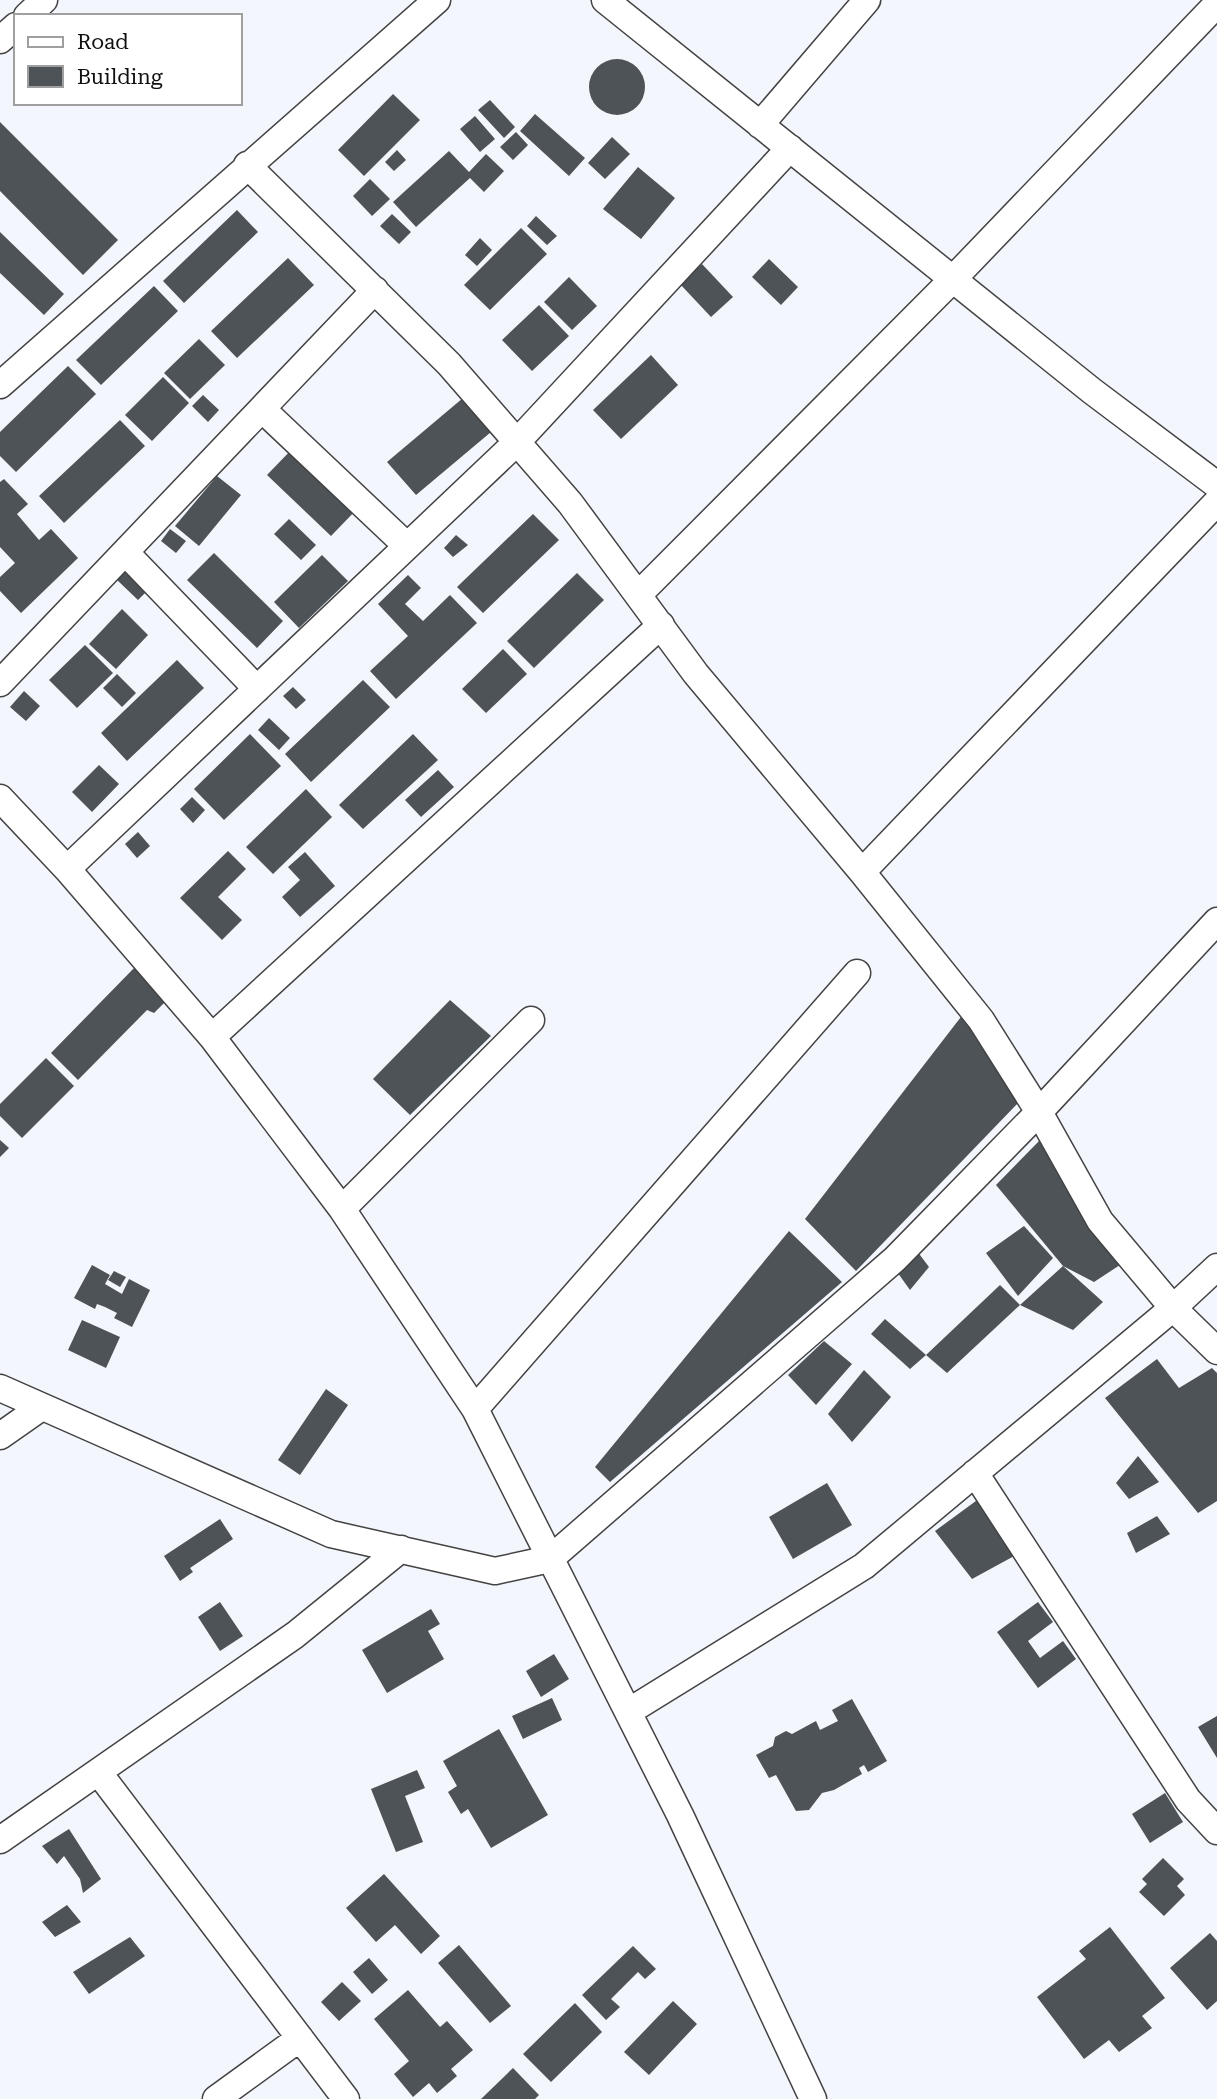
<svg xmlns="http://www.w3.org/2000/svg" width="1217" height="2099" font-family="'Roboto Serif',serif">
<style>
.building{fill:#4d5357}
.lines{fill:none;stroke-linecap:round;stroke-linejoin:round}
.minor-casing{stroke:#434343;stroke-width:29}
.minor{stroke:#fff;stroke-width:26}
</style>
<rect width="100%" height="100%" fill="#f4f6fd"/>
<path class="building" d="M589 87a28 28 0 1 1 56 0a28 28 0 1 1-56 0Z
M393 94 420 120 364 176 338 150Z
M490 100 515 127 504 138 478 110Z
M535 114 585 158 569 176 520 131Z
M475 116 495 139 480 152 460 129Z
M0 122 118 240 83 275 0 191Z
M516 132 528 145 513 160 500 147Z
M612 137 630 154 605 179 588 163Z
M397 150 406 160 394 171 385 162Z
M449 151 469 172 486 154 504 171 484 192 470 178 416 227 393 202Z
M638 167 675 198 641 239 603 209Z
M370 179 390 199 372 216 353 196Z
M237 210 258 232 184 303 163 281Z
M392 214 411 232 399 244 380 226Z
M536 216 557 236 547 245 527 226Z
M521 228 547 254 490 310 464 285Z
M0 232 64 294 44 315 0 273Z
M480 238 492 250 477 266 465 255Z
M288 258 314 285 237 358 211 331Z
M769 259 798 287 781 305 752 277Z
M702 264 733 297 711 317 680 284Z
M569 277 597 306 572 330 544 302Z
M154 286 178 311 101 385 76 360Z
M539 305 569 336 532 371 502 340Z
M199 339 225 365 190 399 164 373Z
M651 355 678 385 621 439 593 410Z
M68 366 96 394 16 472 0 456V432Z
M163 377 189 403 152 441 125 415Z
M203 395 219 410 208 422 192 406Z
M463 398 491 432 416 495 387 462Z
M120 420 145 446 64 523 39 496Z
M295 446 359 507 331 536 267 475Z
M217 476 241 495 199 546 175 526Z
M4 479 28 504 17 514 39 540 51 529 78 558 21 613 0 591V577L15 563 0 547V482Z
M533 514 559 540 483 613 457 587Z
M289 519 316 545 301 560 274 534Z
M170 529 186 541 176 553 161 541Z
M456 535 468 545 453 557 444 548Z
M214 553 283 621 257 648 187 580Z
M322 555 348 581 299 628 274 602Z
M126 568 148 590 138 600 116 579Z
M577 573 604 600 534 668 507 641Z
M408 575 421 588 405 604 423 621 450 595 477 623 396 699 370 671 408 636 378 604Z
M122 609 148 635 116 669 89 644Z
M85 645 113 673 77 708 49 680Z
M503 649 527 674 486 713 462 689Z
M177 660 204 688 127 761 101 733Z
M117 674 136 693 122 707 103 688Z
M363 680 390 707 311 782 285 754Z
M293 687 306 700 296 709 283 696Z
M24 691 40 706 26 721 10 707Z
M269 718 290 738 279 750 258 730Z
M250 734 281 766 224 820 194 789Z
M413 734 438 760 363 829 339 805Z
M99 765 119 784 92 812 72 792Z
M438 770 454 787 421 817 405 800Z
M306 789 332 817 273 874 246 847Z
M192 797 205 810 193 823 180 809Z
M138 832 150 846 137 858 125 844Z
M228 851 246 869 218 897 242 920 222 940 180 898Z
M305 852 335 886 300 917 282 897 300 880 288 867Z
M136 966 169 998 154 1013 147 1010 78 1080 51 1053Z
M450 1000 491 1036 410 1115 373 1079Z
M964 1013 1020 1101 856 1271 805 1219Z
M46 1058 74 1086 22 1138 0 1116V1104Z
M0 1140 9 1148 0 1157Z
M1040 1140 1123 1263 1094 1282 1063 1266 1103 1302 1073 1330 1020 1305 1063 1266 996 1185Z
M1024 1226 1053 1258 1018 1296 986 1253Z
M789 1231 842 1282 610 1482 595 1467Z
M917 1251 929 1267 910 1290 895 1269Z
M92 1265 110 1275 105 1284 122 1294 129 1279 150 1290 132 1327 114 1318 117 1313 105 1307 97 1304 95 1309 74 1298Z
M114 1271 126 1277 120 1287 108 1280Z
M1000 1285 1020 1305 947 1373 926 1355Z
M885 1319 926 1355 910 1369 871 1334Z
M82 1320 120 1337 106 1368 68 1350Z
M824 1341 852 1364 816 1405 788 1375Z
M1157 1359 1179 1388 1212 1368 1217 1373V1501L1198 1513 1105 1398Z
M864 1370 891 1397 852 1442 828 1414Z
M326 1389 348 1405 300 1475 278 1460Z
M1138 1456 1159 1482 1129 1499 1116 1483Z
M827 1483 852 1525 793 1559 769 1517Z
M980 1498 1016 1555 972 1579 935 1531Z
M1157 1516 1170 1534 1136 1553 1127 1533Z
M220 1519 233 1539 190 1568 193 1572 180 1581 164 1556Z
M220 1602 243 1636 220 1651 198 1617Z
M1038 1602 1053 1622 1028 1641 1040 1658 1063 1641 1076 1659 1038 1688 997 1632Z
M431 1609 440 1624 428 1631 444 1659 387 1693 362 1650Z
M554 1654 569 1679 541 1697 526 1671Z
M552 1698 562 1720 523 1739 512 1716Z
M852 1699 887 1761 868 1772 864 1765 859 1768 862 1774 834 1790 822 1793 809 1810 796 1811 776 1775 769 1778 756 1755 773 1746 775 1737 786 1731 792 1734 816 1721 820 1730 838 1721 832 1710Z
M1217 1716V1758L1198 1727Z
M499 1729 548 1815 491 1848 468 1809 461 1814 448 1792 457 1786 443 1761Z
M417 1770 425 1788 405 1796 423 1842 396 1852 371 1789Z
M1165 1793 1183 1822 1150 1843 1132 1814Z
M69 1829 101 1879 83 1893 80 1879 64 1856 57 1864 42 1846Z
M1163 1858 1184 1879 1177 1886 1185 1895 1164 1916 1139 1892 1147 1884 1142 1879Z
M384 1874 440 1936 421 1954 395 1925 376 1942 346 1908Z
M67 1905 81 1922 55 1937 42 1922Z
M1110 1927 1165 1998 1142 2016 1152 2028 1119 2052 1109 2040 1084 2059 1037 1997 1086 1959 1079 1951Z
M1210 1933 1217 1941V2001L1207 2010 1170 1968Z
M130 1937 145 1956 89 1994 73 1972Z
M459 1945 511 2006 490 2023 438 1963Z
M633 1946 656 1969 645 1979 638 1972 611 1999 620 2007 606 2020 582 1995Z
M369 1958 388 1980 372 1994 353 1972Z
M342 1982 361 2001 339 2021 321 2002Z
M408 1990 440 2027 447 2021 473 2050 451 2069 457 2076 437 2093 429 2083 413 2097 394 2074 409 2061 374 2019Z
M673 2001 697 2024 649 2075 624 2052Z
M575 2003 602 2032 551 2082 523 2054Z
M513 2068 539 2095 535 2099H481Z"/>
<g class="lines">
<defs>
<path id="minor" d="M605 0 1092 391 1217 485
M27 16 44 0
M0 40 16 26
M760 125 867 0
M247 165 449 364 570 503 696 674 862 872 981 1020 1039 1112 1100 1221 1173 1308 1217 1351
M0 385 437 0
M262 409 407 546
M125 552 257 689
M638 595 953 279 1217 4
M0 683 375 290
M0 798 67 869 212 1037 342 1209 475 1409 680 1815 813 2099
M67 869 517 442 790 148
M862 872 1217 502
M212 1037 661 625
M342 1209 531 1020
M0 1388 331 1534 495 1571 550 1559 895 1259 1039 1112 1217 921
M475 1409 857 973
M0 1436 40 1408
M975 1473 1188 1800 1217 1831
M628 1712 864 1566 1173 1308 1217 1267
M99 1773 346 2099
M0 1840 295 1635 401 1549
M216 2099 300 2038"/>
</defs>
<use href="#minor" class="minor-casing"/>
<use href="#minor" class="minor"/>
</g>
<rect x="14" y="14" width="228" height="91" fill="#ffffff" stroke="#9f9f9f" stroke-width="2"/>
<rect x="28" y="37" width="35" height="10" fill="#ffffff" stroke="#9f9f9f" stroke-width="2"/>
<text x="77" y="49" font-size="21" fill="#101010">Road</text>
<rect x="28" y="66" width="35" height="21" fill="#4d5357" stroke="#9f9f9f" stroke-width="2"/>
<text x="77" y="84" font-size="21" fill="#101010">Building</text>
</svg>
